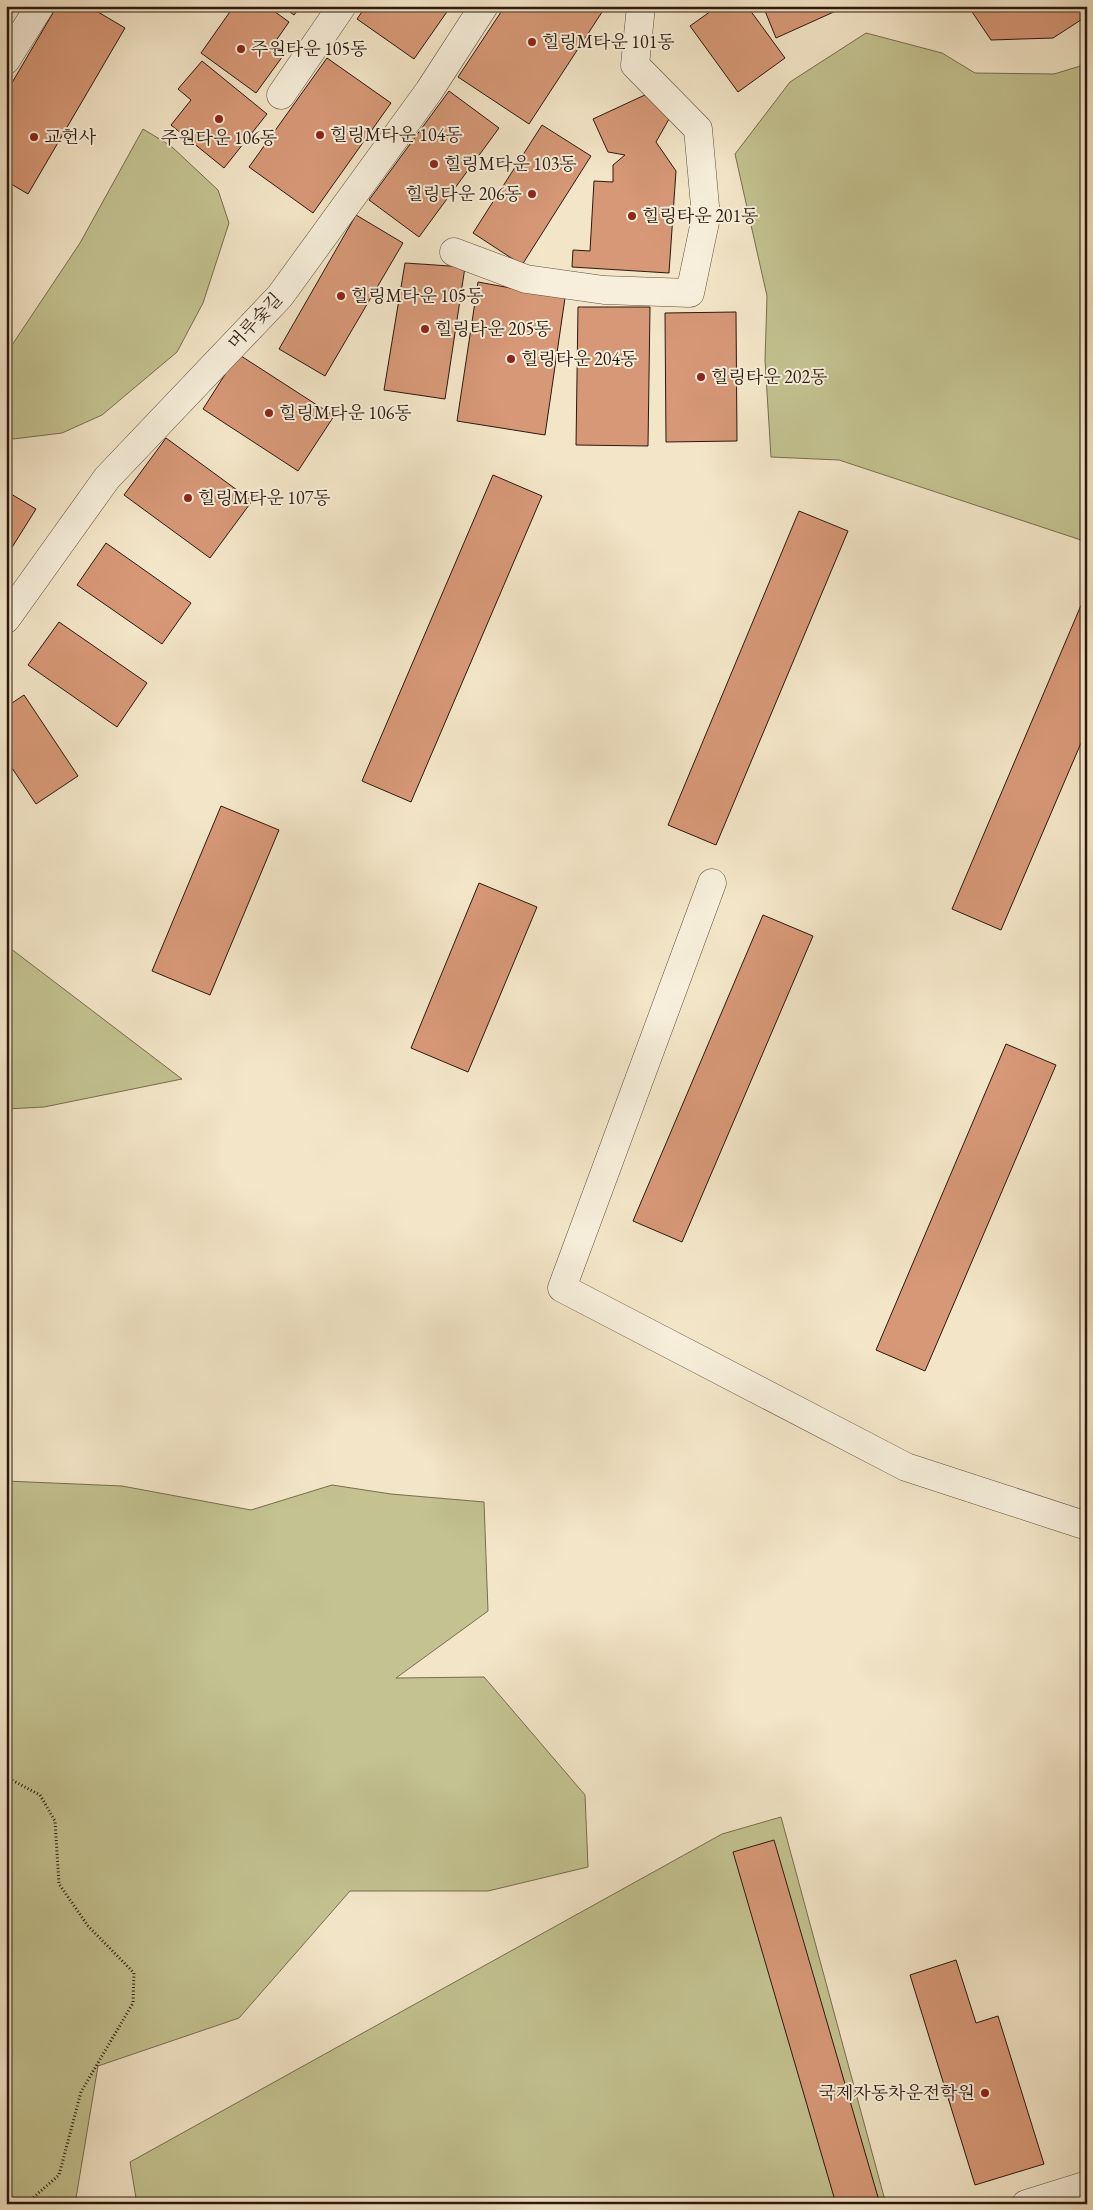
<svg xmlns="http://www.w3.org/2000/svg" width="1093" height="2210" font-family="'EB Garamond','Noto Serif KR',serif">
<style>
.green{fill:#c3c290;stroke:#786d4e}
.building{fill:#d79877;stroke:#2c180d}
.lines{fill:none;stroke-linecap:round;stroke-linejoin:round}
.minor-casing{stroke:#5e4c3c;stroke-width:29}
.path{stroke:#2c180d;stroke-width:3;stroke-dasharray:1 2.5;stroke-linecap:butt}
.minor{stroke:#f7efdb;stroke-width:28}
.poi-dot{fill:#8f2418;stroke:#f7efdb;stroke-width:2}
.labels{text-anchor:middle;stroke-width:4;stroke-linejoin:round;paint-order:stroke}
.poi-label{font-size:18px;fill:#2c180d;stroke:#f7efdb;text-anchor:start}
.street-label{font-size:18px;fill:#2c180d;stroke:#f7efdb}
</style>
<rect width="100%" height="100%" fill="#f3e6c8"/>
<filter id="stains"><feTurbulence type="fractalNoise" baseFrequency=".004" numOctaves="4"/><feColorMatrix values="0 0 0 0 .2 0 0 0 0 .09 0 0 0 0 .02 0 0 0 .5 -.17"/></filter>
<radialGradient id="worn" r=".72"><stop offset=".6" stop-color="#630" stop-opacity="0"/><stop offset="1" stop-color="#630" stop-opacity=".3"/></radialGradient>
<path class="green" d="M866 33 942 53 975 73 1054 74 1087 64V542L839 460 771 457 765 360 767 296 735 154 790 82Z
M143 129 171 146 218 190 229 223 203 303 177 352 102 415 62 433 13 439 6 434V354L80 243Z
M6 945 182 1079 44 1107 6 1109Z
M6 1481 122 1486 251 1510 332 1485 391 1494 484 1502 488 1611 396 1678 484 1677 585 1795 588 1867 488 1891H350L239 2018 98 2066 75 2204H6Z
M781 1817 886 2204H137L130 2162 722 1834Z"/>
<path class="building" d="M57 6H88L125 28 28 194 6 181V93Z
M234 6H267L289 22 273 45 285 53 256 93 201 53Z
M282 6H301L294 15Z
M366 6H451L414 59 357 19Z
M505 6H606L529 124 458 77Z
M718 6H747L785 58 738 92 690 26Z
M763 6H847L776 38Z
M968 6H1087V16L1053 38 991 40Z
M327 58 391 103 313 213 249 167Z
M202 61 267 114 224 168 171 125 191 100 178 89Z
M449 91 499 128 419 237 369 200Z
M647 94 669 119 656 142 676 171 669 273 572 267 573 250 590 251 594 181 613 182V165L625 155 608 152 593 119Z
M542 125 591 156 522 265 473 233Z
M356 215 403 243 325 376 279 349Z
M405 263 465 267 445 399 384 390Z
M478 282 565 298 545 435 457 421Z
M578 307H650L648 446 576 445Z
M736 312 737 441 666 442 665 313Z
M238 354 334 416 298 471 203 409Z
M166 438 252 501 210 558 124 495Z
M493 475 542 496 411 802 362 781Z
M6 491 36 509 6 557Z
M799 511 848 531 716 845 668 825Z
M106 543 191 603 162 644 77 585Z
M1082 603 1087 605V729L1001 930 952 909Z
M59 622 147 683 117 727 28 665Z
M24 695 78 776 36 804 6 759V707Z
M221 806 279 830 210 995 152 971Z
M479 883 537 907 468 1072 411 1048Z
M763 915 813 936 682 1242 633 1221Z
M1006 1044 1056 1065 925 1371 876 1350Z
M774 1840 880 2204H836L733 1852Z
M956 1960 976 2023 998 2016 1044 2164 975 2185 910 1975Z"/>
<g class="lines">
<defs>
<path id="minor" d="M6 60 40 6
M281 95 342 6
M454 252 526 279 604 290 690 293 706 217 698 129 635 65 641 6
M6 619 107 478 280 296 429 91 484 6
M712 883 562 1288 906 1467 1087 1526
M1026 2204 1087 2185"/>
</defs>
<use href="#minor" class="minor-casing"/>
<path class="path" d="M6 1777 40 1795 55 1821 59 1884 88 1926 134 1973 133 2003 81 2092 59 2175 26 2204
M6 1884 10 1915 6 1919"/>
<use href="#minor" class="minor"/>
</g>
<g class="poi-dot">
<circle cx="532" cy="42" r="5"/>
<circle cx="241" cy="49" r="5"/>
<circle cx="219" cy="119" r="5"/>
<circle cx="320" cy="135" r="5"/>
<circle cx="34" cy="137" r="5"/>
<circle cx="434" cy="164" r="5"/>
<circle cx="532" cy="194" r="5"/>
<circle cx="632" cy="216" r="5"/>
<circle cx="341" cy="296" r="5"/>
<circle cx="425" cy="329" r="5"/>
<circle cx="511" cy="359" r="5"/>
<circle cx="701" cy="377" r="5"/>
<circle cx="269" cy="413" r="5"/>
<circle cx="188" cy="498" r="5"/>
<circle cx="985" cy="2093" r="5"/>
</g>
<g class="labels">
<g class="poi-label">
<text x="542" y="48">힐링M타운 101동</text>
<text x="251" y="55">주원타운 105동</text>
<text x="330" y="141">힐링M타운 104동</text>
<text x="44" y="143">교헌사</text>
<text x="219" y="144" text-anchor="middle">주원타운 106동</text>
<text x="444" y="170">힐링M타운 103동</text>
<text x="522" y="200" text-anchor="end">힐링타운 206동</text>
<text x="642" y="222">힐링타운 201동</text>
<text x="351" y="302">힐링M타운 105동</text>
<text x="435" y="335">힐링타운 205동</text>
<text x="521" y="365">힐링타운 204동</text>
<text x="711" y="383">힐링타운 202동</text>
<text x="279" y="419">힐링M타운 106동</text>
<text x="198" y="504">힐링M타운 107동</text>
<text x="975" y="2099" text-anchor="end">국제자동차운전학원</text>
</g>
<g class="street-label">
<text transform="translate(255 321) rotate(-47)" y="6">머루숯길</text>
</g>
</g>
<rect width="1093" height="2210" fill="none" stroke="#f3e6c8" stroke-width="25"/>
<rect x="8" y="8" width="1078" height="2195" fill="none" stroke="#2c180d" stroke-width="2.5"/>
<rect x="12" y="12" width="1068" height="2185" fill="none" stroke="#2c180d"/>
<rect width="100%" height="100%" filter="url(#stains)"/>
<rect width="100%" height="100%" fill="url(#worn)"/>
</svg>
